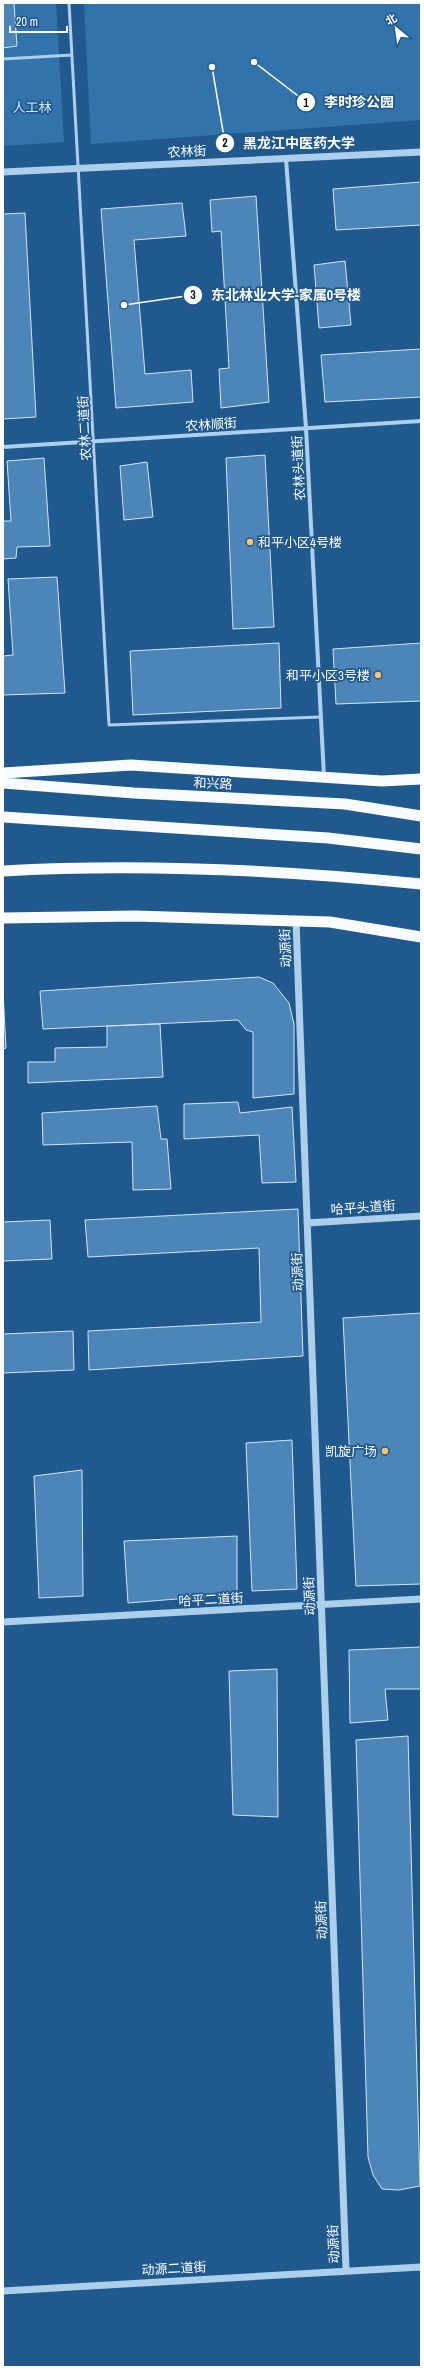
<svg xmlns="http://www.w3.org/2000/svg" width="424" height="2370" font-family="'Archivo Narrow','Noto Sans SC',sans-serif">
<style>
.green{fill:#3373ab}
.building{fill:#4c85b7;stroke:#d3e7f9}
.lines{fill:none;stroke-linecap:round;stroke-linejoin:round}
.service{stroke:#adcfec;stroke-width:3}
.minor{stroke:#adcfec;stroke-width:4}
.tertiary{stroke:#adcfec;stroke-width:7}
.trunk{stroke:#f9fcff;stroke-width:11}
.poi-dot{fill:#fac56d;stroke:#1f598e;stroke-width:1.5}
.labels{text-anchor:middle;stroke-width:3.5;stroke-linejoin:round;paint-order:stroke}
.park-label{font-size:13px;fill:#d3e7f9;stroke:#1f598e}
.street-label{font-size:13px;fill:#fff;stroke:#1f598e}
.poi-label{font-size:13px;fill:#fff;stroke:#1f598e;text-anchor:end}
.leader{fill:none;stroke:#fff;stroke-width:1.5}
.callout-dot{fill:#fff;stroke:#1f598e;stroke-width:1.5}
.mark-label{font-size:12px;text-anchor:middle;font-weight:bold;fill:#111}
.callout-label{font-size:14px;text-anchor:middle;font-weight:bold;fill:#fff;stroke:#1f598e;stroke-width:3.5;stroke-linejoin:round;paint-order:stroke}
</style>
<rect width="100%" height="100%" fill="#1f598e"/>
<path class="green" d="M3 3H56L64 142 3 146Z
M84 3H421V120L91 144Z"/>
<path class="building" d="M3 3H14L17 46 3 48Z
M421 182V225L336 230 333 189Z
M256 196 269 402 221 408 219 369 229 368 221 231 212 232 210 200Z
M182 203 186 236 134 240 145 374 191 370 193 402 116 408 101 209Z
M25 213 36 417 3 419V214Z
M345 261 351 325 319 328 314 265Z
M421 349V397L325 402 321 355Z
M265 455 274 627 233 629 226 458Z
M44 458 50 546 17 547 16 558 3 559V521H11L7 461Z
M147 462 153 517 124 520 120 466Z
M57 577 65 693 3 695V656L13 655 8 579Z
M279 643 281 708 133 715 130 651Z
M421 643V701L336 704 333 649Z
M259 977 273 983 289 1003 294 1024V1094L253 1098V1032L246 1030 238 1020 43 1029 40 991Z
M3 992 6 1048 3 1049Z
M160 1024 163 1077 28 1083V1062H55V1048L107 1047V1026Z
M238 1102 240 1113 292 1107 296 1182 262 1183 259 1135 184 1139V1104Z
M157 1106 161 1139H167L171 1189 133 1190 132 1142 43 1145 42 1113Z
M298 1209 303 1356 89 1370 88 1331 261 1322 259 1248 88 1257 85 1220Z
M50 1220 52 1259 3 1261V1222Z
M421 1313V1584L356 1586 343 1318Z
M73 1331 74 1370 3 1373V1334Z
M292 1440 297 1589 252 1591 246 1443Z
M82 1470 83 1596 39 1598 34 1476Z
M237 1536V1594L128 1603 124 1541Z
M421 1647V1689H385L388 1720 350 1723 349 1650Z
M277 1669 278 1817 233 1815 229 1671Z
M408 1736 420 2186 399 2190 382 2189 373 2175 368 2157 356 1740Z"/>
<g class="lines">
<path class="service" d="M69 3 109 725 321 717
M3 59 72 55"/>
<path class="minor" d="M286 159 306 428 324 777
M3 447 421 421"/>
<path class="tertiary" d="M3 172 421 152
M296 921 346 2270
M307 1223 421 1216
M3 1622 421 1599
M3 2291 421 2267"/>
<path class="trunk" d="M3 773 131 765 382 781 421 779
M3 783 134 793 345 804 421 816
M3 817 328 838 421 849
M3 871C143 863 282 870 421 884
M3 918 136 916 330 922 421 937"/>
</g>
<g class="poi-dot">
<circle cx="250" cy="542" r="4"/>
<circle cx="378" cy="675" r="4"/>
<circle cx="385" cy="1451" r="4"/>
</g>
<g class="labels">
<g class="park-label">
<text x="32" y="112">人工林</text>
</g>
<g class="street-label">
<text transform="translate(187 151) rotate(-3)" y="5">农林街</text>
<text transform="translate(211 424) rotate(-4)" y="5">农林顺街</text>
<text transform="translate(84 428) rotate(-93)" y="5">农林二道街</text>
<text transform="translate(298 468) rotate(-93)" y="5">农林头道街</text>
<text transform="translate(213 783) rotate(3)" y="5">和兴路</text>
<text transform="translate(285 948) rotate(-92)" y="5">动源街</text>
<text transform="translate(363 1207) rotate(-4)" y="5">哈平头道街</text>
<text transform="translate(297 1272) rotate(-92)" y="5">动源街</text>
<text transform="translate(309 1596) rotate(-92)" y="5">动源街</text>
<text transform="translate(211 1599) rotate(-3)" y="5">哈平二道街</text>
<text transform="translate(321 1920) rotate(-92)" y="5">动源街</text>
<text transform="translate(333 2244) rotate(-92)" y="5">动源街</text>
<text transform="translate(174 2268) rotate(-3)" y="5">动源二道街</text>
</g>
<g class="poi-label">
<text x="258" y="547" text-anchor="start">和平小区4号楼</text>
<text x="370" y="680">和平小区3号楼</text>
<text x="377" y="1456">凯旋广场</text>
</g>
</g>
<path class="leader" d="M254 62L306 102M212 67L225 143M124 305L193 295"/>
<g class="callout-dot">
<circle cx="254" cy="62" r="4"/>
<circle cx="212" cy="67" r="4"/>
<circle cx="124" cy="305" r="4"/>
<circle cx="306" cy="102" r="10"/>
<circle cx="225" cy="143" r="10"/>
<circle cx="193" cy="295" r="10"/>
</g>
<g class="mark-label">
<text x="306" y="107">1</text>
<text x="225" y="147">2</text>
<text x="193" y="299">3</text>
</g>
<g class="callout-label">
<text x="359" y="107">李时珍公园</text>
<text x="299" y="148">黑龙江中医药大学</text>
<text x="286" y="300">东北林业大学-家属0号楼</text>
</g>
<rect width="424" height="2370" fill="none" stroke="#ffffff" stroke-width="8"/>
<g transform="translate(396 28) rotate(331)" stroke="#1f598e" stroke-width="3" paint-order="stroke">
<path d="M0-3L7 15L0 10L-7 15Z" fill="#ffffff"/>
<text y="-6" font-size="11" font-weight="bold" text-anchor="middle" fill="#ffffff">北</text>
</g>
<path d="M10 26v6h57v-6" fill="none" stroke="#ffffff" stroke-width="2"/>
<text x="16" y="26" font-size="12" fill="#ffffff" stroke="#1f598e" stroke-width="3" paint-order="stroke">20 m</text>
</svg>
